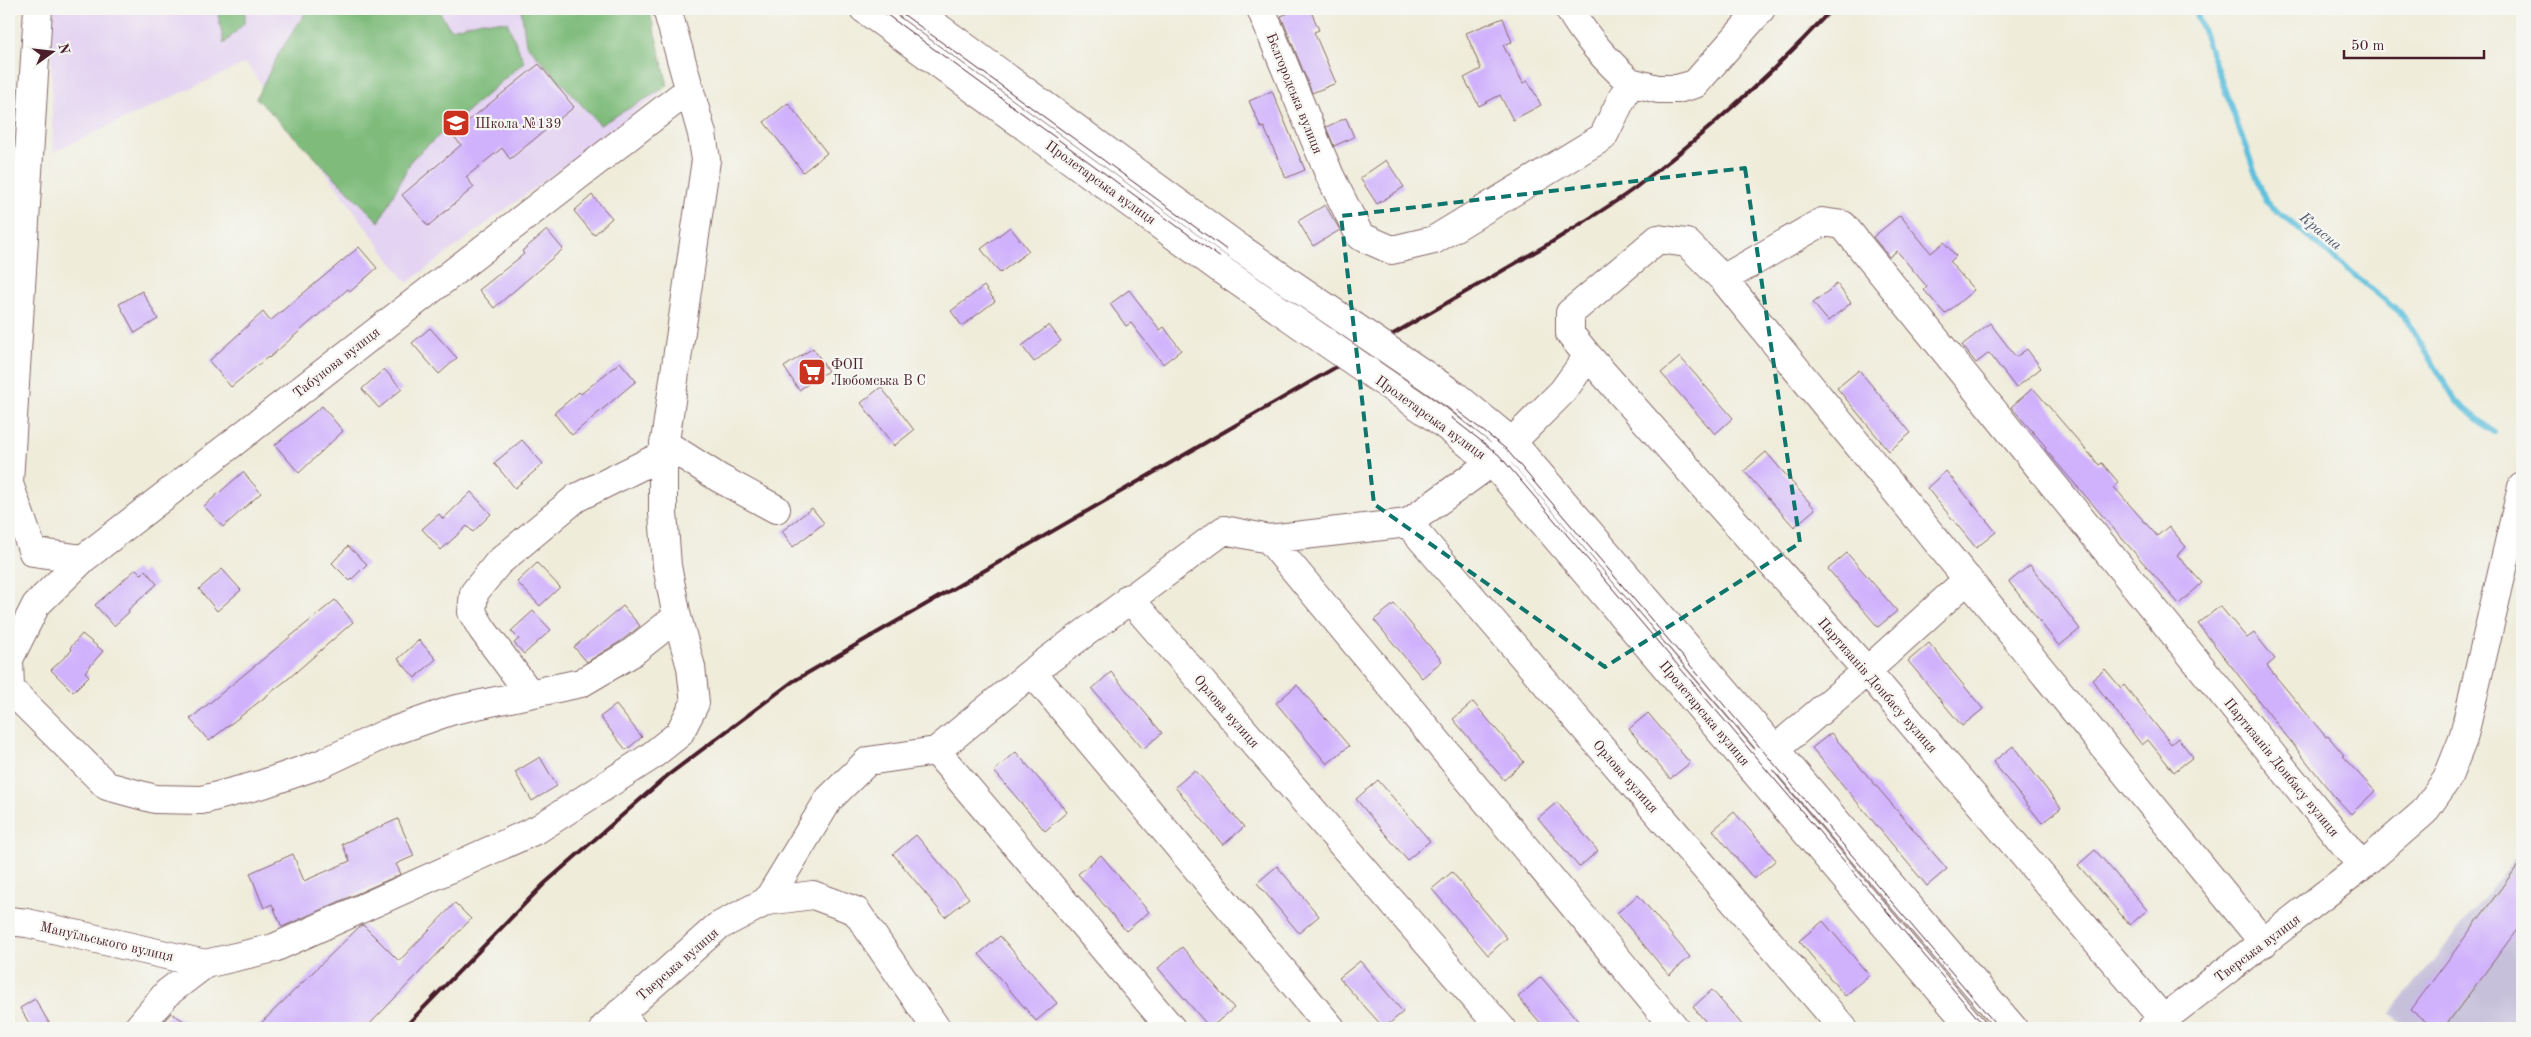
<svg xmlns="http://www.w3.org/2000/svg" width="2531" height="1037" font-family="'Old Standard TT',serif">
<style>
.built{fill:#e4d3f2}
.industrial{fill:#c6c0da}
.forest{fill:#7fbc7c;stroke:#646e54}
.lines{fill:none;stroke-linecap:round;stroke-linejoin:round}
.stream{stroke:#5fc0dd;stroke-width:5.5}
.building{fill:#d0b2fc}
.minor-casing{stroke:#846768;stroke-width:30}
.major-casing{stroke:#846768;stroke-width:30}
.minor{stroke:#fff;stroke-width:28}
.major{stroke:#fff;stroke-width:28}
.tram{stroke:#4a1f2b;stroke-width:1}
.rail{stroke:#4a1f2b;stroke-width:4}
.major-bridge-casing{stroke:#846768;stroke-width:30;stroke-linecap:butt}
.major-bridge{stroke:#fff;stroke-width:28}
.marked{fill:none;stroke:#0f766e;stroke-width:4;stroke-dasharray:10 6;stroke-linejoin:round}
.labels{text-anchor:middle;stroke-width:4.5;stroke-linejoin:round;paint-order:stroke}
.street-label{font-size:14px;fill:#4a1f2b;stroke:#f6f6f2}
.poi-label{font-size:14px;fill:#4a1f2b;stroke:#f6f6f2;text-anchor:start}
.water-label{font-size:15px;font-style:italic;fill:#515769;stroke:#f6f6f2}
</style>
<rect width="100%" height="100%" fill="#f6f6f2"/>
<filter id="ink" filterUnits="userSpaceOnUse"><feTurbulence type="fractalNoise" baseFrequency=".02" numOctaves="2"/><feDisplacementMap in="SourceGraphic" scale="10" xChannelSelector="R" yChannelSelector="G"/><feConvolveMatrix kernelMatrix="1 2 1 2 8 2 1 2 1" color-interpolation-filters="sRGB"/></filter>
<filter id="wash" filterUnits="userSpaceOnUse"><feTurbulence type="fractalNoise" baseFrequency=".0096" numOctaves="4" result="noise"/><feDisplacementMap in="SourceGraphic" scale="20" xChannelSelector="R" yChannelSelector="G"/><feGaussianBlur stdDeviation="1.12" result="paint"/><feColorMatrix in="noise" values="0 0 0 0 0 0 0 0 0 0 0 0 0 0 0 0 0 1.4 0 .05"/><feComposite in="paint" operator="in"/></filter>
<g filter="url(#wash)">
<rect width="100%" height="100%" fill="#efecda"/>
<path class="built" d="M50 9H647L660 94 407 283 246 63 53 152Z"/>
<path class="industrial" d="M2522 850V1028H2406L2390 1014Z"/>
<path class="forest" d="M217 9H245V22L224 44Z
M308 9H347L362 17 379 9H438L450 29 482 21 507 22 524 62 412 159 379 222 256 98 279 53Z
M521 9H649L668 86 600 125 526 44Z"/>
<g class="lines">
<path class="stream" d="M2195 9 2266 202 2404 316 2456 401 2494 432"/>
</g>
<g id="blocks">
<path class="building" d="M1299 9H1310L1319 30 1314 32 1336 83 1312 93 1281 16Z
M1503 18 1512 42 1503 45 1523 83 1528 81 1541 105 1513 120 1500 95 1479 106 1464 78 1481 69 1466 33Z
M539 64 574 107 510 159 502 148 466 177 474 187 428 226 402 195 461 145 452 134Z
M1272 91 1305 170 1286 178 1264 127 1261 128 1249 101Z
M788 103 827 153 803 172 764 122Z
M1346 118 1354 137 1334 146 1326 127Z
M1386 160 1404 187 1377 204 1360 178Z
M592 195 612 218 594 235 574 211Z
M1325 205 1340 230 1313 246 1298 221Z
M1900 215 1931 253 1944 242 1956 256 1950 262 1974 290 1945 314 1924 290 1927 287 1897 251 1889 257 1873 237Z
M1010 227 1029 251 1000 273 981 249Z
M547 230 563 249 494 308 479 290 524 254 522 251Z
M359 247 377 268 351 291 348 289 269 358 268 357 231 387 209 361 263 312 270 321Z
M1837 284 1851 303 1828 321 1813 303Z
M984 286 995 301 962 326 951 311Z
M1129 290 1160 330 1164 327 1181 350 1163 364 1131 323 1126 326 1110 304Z
M142 291 158 319 135 333 119 304Z
M1990 323 2016 357 2027 349 2041 368 2016 388 1989 353 1976 363 1962 345Z
M1049 325 1061 341 1034 362 1022 346Z
M430 328 457 358 439 374 412 343Z
M813 348 828 371 799 390 784 367Z
M1680 357 1733 418 1715 434 1661 373Z
M620 362 636 381 572 435 554 413 579 392 581 394Z
M384 369 402 389 379 408 362 389Z
M1859 370 1911 433 1889 451 1837 388Z
M881 387 914 430 894 446 861 403Z
M2033 388 2099 465 2102 463 2119 483 2114 487 2157 536 2169 526 2186 547 2177 555 2202 583 2179 604 2062 469 2045 449 2046 447 2011 407Z
M322 406 343 431 299 473 275 445Z
M522 440 543 464 515 488 494 463Z
M1766 452 1815 509 1794 527 1744 471Z
M1946 471 1996 532 1976 548 1927 488Z
M243 472 261 493 223 527 204 506Z
M471 492 491 514 473 532 467 526 441 550 422 529 439 514 443 519Z
M812 508 824 523 793 547 782 531Z
M348 546 367 564 350 581 332 563Z
M1847 553 1897 611 1878 627 1828 569Z
M537 563 560 587 540 606 517 582Z
M2030 565 2080 629 2059 646 2009 582Z
M136 569 141 574 145 570 157 584 128 610 129 612 114 626 95 605Z
M222 569 241 590 217 611 199 589Z
M335 600 353 622 288 679 209 741 190 719Z
M1394 604 1442 661 1422 678 1374 620Z
M623 606 640 626 621 641 587 662 574 647Z
M2220 606 2247 638 2254 633 2275 659 2267 666 2326 737 2328 736 2344 755 2342 756 2375 791 2351 814 2333 795 2198 624Z
M533 611 551 630 524 654 514 643 519 639 511 631Z
M82 634 103 651 85 672 89 676 73 692 51 670 72 650 70 648Z
M419 640 436 659 415 678 398 659Z
M1929 643 1983 709 1962 726 1908 661Z
M2105 669 2121 688 2124 685 2171 744 2178 738 2193 757 2174 772 2148 740 2142 745 2092 680Z
M1111 672 1162 733 1143 749 1092 689Z
M1297 685 1349 746 1327 764 1276 703Z
M1473 702 1524 762 1504 780 1453 719Z
M616 705 642 737 626 750 600 717Z
M1648 713 1690 763 1670 779 1629 729Z
M1831 733 1947 869 1927 886 1812 748Z
M2013 746 2061 808 2042 823 1993 762Z
M1016 752 1067 812 1045 831 994 771Z
M540 757 557 786 532 801 515 772Z
M1195 770 1244 827 1223 845 1175 787Z
M1378 780 1430 841 1407 860 1356 799Z
M1557 802 1598 851 1579 867 1538 818Z
M1734 812 1776 860 1754 879 1713 830Z
M398 819 414 856 396 864 401 874 282 927 272 904 264 908 250 873 293 854 304 881 350 861 342 844Z
M916 835 969 898 945 917 893 854Z
M2095 850 2147 910 2130 925 2078 865Z
M1101 855 1149 912 1126 931 1078 874Z
M2522 860V923L2444 1028H2434L2411 1010Z
M1277 866 1319 916 1299 933 1257 883Z
M1452 872 1507 938 1488 955 1432 889Z
M1638 895 1690 957 1669 975 1617 913Z
M455 903 471 919 366 1028H256L359 927 363 925 399 961Z
M1823 921 1869 975 1845 996 1799 941Z
M1000 936 1057 1003 1036 1021 979 954Z
M1182 947 1234 1008 1210 1028 1158 968Z
M1360 961 1403 1012 1384 1028 1339 978Z
M1541 977 1584 1028H1545L1518 997Z
M1712 990 1745 1028H1711L1693 1007Z
M35 999 52 1028H32L20 1008Z
M171 1013 195 1028H158Z"/>
</g>
</g>
<g filter="url(#ink)">
<use href="#blocks" fill-opacity="0" stroke="#846768" stroke-width="1"/>
<g class="lines">
<defs>
<path id="minor" d="M1261 9 1330 176 1360 236 1392 250 1434 240 1603 137 1630 82 1658 89H1677L1695 84 1761 9
M1569 9C1586 38 1605 59 1630 82
M1723 279 2264 943
M1588 356 1867 671 2163 1019
M664 443 719 478 776 509
M9 482 38 9
M9 484 33 552 83 559
M1408 523 1843 1028
M1269 539 1675 1028
M1129 598 1501 1028
M677 617 630 654 581 683 453 710 385 734 321 764 263 784 202 800 155 799 107 786 10 689 9 659 36 605 83 559 690 89
M1032 672 1331 1028
M530 694 482 629 472 612 474 593 498 563 576 498 663 455
M936 751 1171 1028
M1752 769 1867 671 1968 579
M767 901 829 799 868 761 936 751 1032 672 1224 530 1269 539 1408 523 1492 462 1563 391 1588 356 1570 334V313L1658 239 1687 243 1723 279 1822 222 1843 225 2362 866
M9 921 27 923 205 964
M620 1013 632 1028
M138 1028 167 993 205 964 274 948 538 829 650 757 679 734 695 703 691 667 677 617 667 566 663 513V455L706 160 702 134 667 9
M2152 1028 2362 866 2424 812 2447 779 2463 739 2522 487"/>
<path id="major" d="M864 9 1223 271
M913 9 1241 249
M1456 396 1512 442 2013 1028
M1437 419 1492 462 1972 1028
M604 1028 717 927 767 901 813 895 856 911 936 1028"/>
</defs>
<use href="#minor" class="minor-casing"/>
<use href="#major" class="major-casing"/>
<use href="#minor" class="minor"/>
<use href="#major" class="major"/>
<path class="tram" d="M879 9 1229 264 1443 411 1499 455 1986 1028
M896 9 1235 256 1449 404 1506 449 1999 1028"/>
<path class="rail" d="M404 1028 544 884 667 776 792 682 1552 242C1580 224 1609 207 1635 188 1705 134 1772 74 1832 9"/>
<defs>
<path id="major-bridge" d="M1241 249 1456 396
M1223 271 1437 419"/>
</defs>
<use href="#major-bridge" class="major-bridge-casing"/>
<use href="#major-bridge" class="major-bridge"/>
</g>
</g>
<path class="marked" d="M1745 168 1800 543 1605 667 1374 504 1341 216Z"/>
<defs>
<symbol id="school-square" viewBox="-11 -11 22 22"><rect x="-9" y="-9" width="18" height="18" rx="4" fill="#c8321e" stroke="#f6f6f2"/><path d="M0-5L7-2L0 1L-7-2ZM-4 1L0 2.5L4 1V4Q0 6-4 4Z" fill="#fff"/></symbol>
<symbol id="supermarket-square" viewBox="-11 -11 22 22"><rect x="-9" y="-9" width="18" height="18" rx="4" fill="#c8321e" stroke="#f6f6f2"/><path d="M-6-5.5h2.5l.6 2H6L4.5 2H-2.5L-4.4-4H-6ZM-1.5 3.2a1.3 1.3 0 1 0 .1 0ZM3 3.2a1.3 1.3 0 1 0 .1 0Z" fill="#fff"/></symbol>
</defs>
<g fill-rule="evenodd">
<use href="#school-square" x="440" y="107" width="32" height="32"/>
<use href="#supermarket-square" x="796" y="356" width="32" height="32"/>
</g>
<g class="labels">
<g class="street-label">
<text transform="translate(1295 93) rotate(68)" y="5">Бєлгородська вулиця</text>
<text transform="translate(1101 182) rotate(36)" y="5">Пролетарська вулиця</text>
<text transform="translate(336 362) rotate(-38)" y="5">Табунова вулиця</text>
<text transform="translate(1431 417) rotate(36)" y="5">Пролетарська вулиця</text>
<text transform="translate(1878 685) rotate(49)" y="5">Партизанів Донбасу вулиця</text>
<text transform="translate(1227 711) rotate(49)" y="5">Орлова вулиця</text>
<text transform="translate(1705 713) rotate(50)" y="5">Пролетарська вулиця</text>
<text transform="translate(2282 767) rotate(51)" y="5">Партизанів Донбасу вулиця</text>
<text transform="translate(1626 776) rotate(49)" y="5">Орлова вулиця</text>
<text transform="translate(107 941) rotate(13)" y="5">Мануїльського вулиця</text>
<text transform="translate(2257 948) rotate(-37)" y="5">Тверська вулиця</text>
<text transform="translate(677 964) rotate(-41)" y="5">Тверська вулиця</text>
</g>
<g class="poi-label">
<text x="475" y="128">Школа №139</text>
<text x="831" y="369">ФОП<tspan x="831" dy="16">Любомська В С</tspan></text>
</g>
<g class="water-label">
<text transform="translate(2321 231) rotate(40)" y="5">Красна</text>
</g>
</g>
<rect width="2531" height="1037" fill="none" stroke="#f6f6f2" stroke-width="30"/>
<g transform="translate(52 52) rotate(75)" stroke="#f6f6f2" stroke-width="4" paint-order="stroke">
<path d="M0-4L9 19L0 12L-9 19Z" fill="#4a1f2b"/>
<text y="-8" font-size="14" font-weight="bold" text-anchor="middle" fill="#4a1f2b">N</text>
</g>
<path d="M2344 50v8h140v-8" fill="none" stroke="#4a1f2b" stroke-width="2.5"/>
<text x="2351" y="50" font-size="15" fill="#4a1f2b" stroke="#f6f6f2" stroke-width="4" paint-order="stroke">50 m</text>
</svg>
